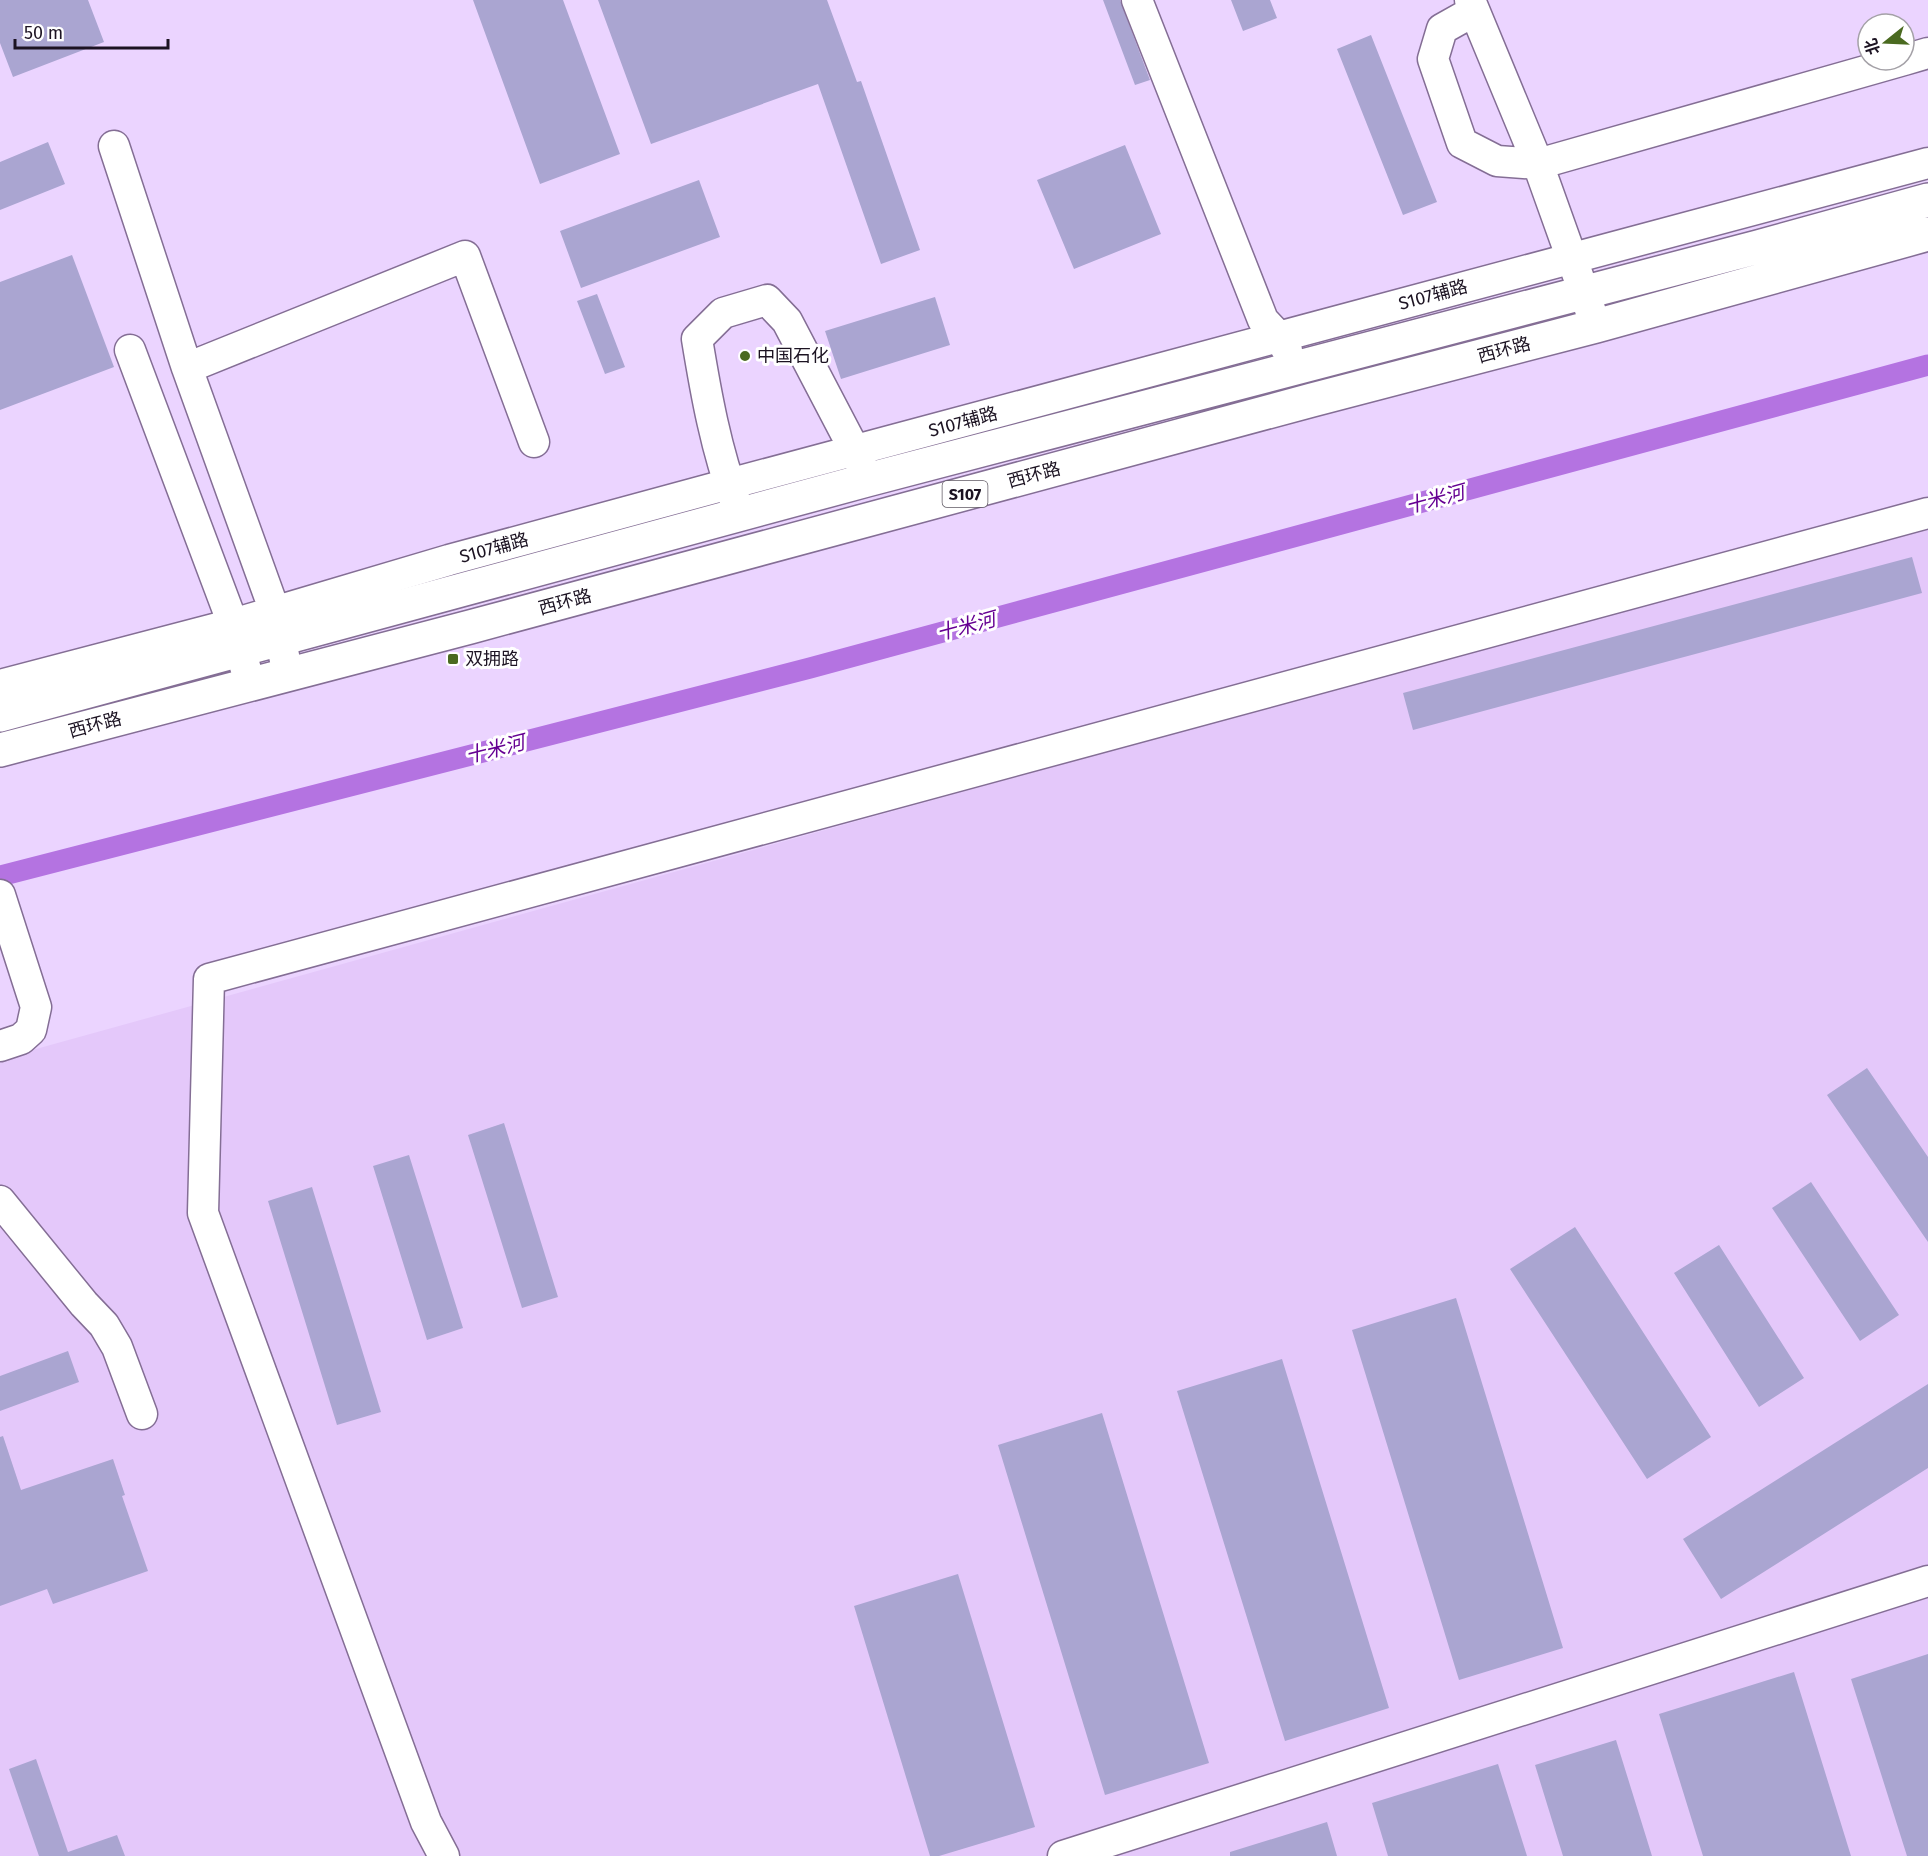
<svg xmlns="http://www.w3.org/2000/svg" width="1928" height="1856" font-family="'Fira Sans','Noto Sans SC',sans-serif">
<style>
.built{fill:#e4c8fa}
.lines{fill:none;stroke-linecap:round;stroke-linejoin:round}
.canal{stroke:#b473e1;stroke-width:21}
.building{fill:#aaa5d1}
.minor-casing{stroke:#846e95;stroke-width:33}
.highway-casing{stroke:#846e95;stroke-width:36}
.minor{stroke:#fff;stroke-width:30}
.highway{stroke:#fff;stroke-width:33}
.poi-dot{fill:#4a6a20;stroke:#fff;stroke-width:2}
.labels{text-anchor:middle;stroke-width:6;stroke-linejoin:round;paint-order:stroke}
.shield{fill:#fff;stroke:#605a64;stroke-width:1.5}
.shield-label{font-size:16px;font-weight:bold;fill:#1c1322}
.street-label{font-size:18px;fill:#1c1322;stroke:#fff}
.poi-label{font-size:18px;fill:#1c1322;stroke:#fff;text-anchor:start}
.water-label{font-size:20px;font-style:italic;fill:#650092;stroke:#fff}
</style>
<rect width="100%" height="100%" fill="#ebd4ff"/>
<path class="built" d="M1928 524V1856H0V1059Z"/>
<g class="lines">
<path class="canal" d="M0 876 810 668 1928 365"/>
</g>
<path class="building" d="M0 0H88L104 42 13 77 0 43Z
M473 0H563L620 154 540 184Z
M598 0H827L857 82 861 81 920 250 881 264 818 84 651 144Z
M1103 0H1120L1150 80 1135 85Z
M1231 0H1270L1277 18 1243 31Z
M1371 35 1437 202 1403 215 1337 49Z
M48 142 65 184 0 210V162Z
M1125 145 1161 234 1074 269 1037 180Z
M699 180 720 237 581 288 560 231Z
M72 255 114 367 0 410V282Z
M597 294 625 367 605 374 577 301Z
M935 297 950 345 841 379 825 331Z
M1912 557 1922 593 1413 730 1403 693Z
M1867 1068 1928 1157V1242L1827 1095Z
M504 1123 558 1297 522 1308 468 1135Z
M409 1155 463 1328 427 1340 373 1166Z
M1811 1182 1899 1315 1860 1341 1772 1208Z
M312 1187 381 1412 337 1425 268 1201Z
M1575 1227 1711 1437 1647 1479 1510 1269Z
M1719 1245 1804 1378 1759 1407 1674 1273Z
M1456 1298 1563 1648 1459 1680 1352 1330Z
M68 1351 79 1382 0 1411V1376Z
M1282 1359 1389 1708 1285 1741 1177 1391Z
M1928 1384V1468L1721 1599 1683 1539Z
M1102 1413 1209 1763 1105 1795 998 1445Z
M3 1436 21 1490 113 1459 125 1495 122 1496 148 1571 53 1604 47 1589 0 1606V1437Z
M958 1574 1035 1827 939 1856H930L854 1606Z
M1928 1654V1856H1907L1851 1679Z
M1794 1672 1851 1856H1703L1659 1714Z
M1616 1740 1652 1856H1563L1535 1765Z
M36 1759 68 1852 117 1835 125 1856H39L9 1769Z
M1498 1764 1527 1856H1388L1372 1803Z
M1327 1822 1337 1856H1230V1852Z"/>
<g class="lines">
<defs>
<path id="minor" d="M1137 0 1263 320 1279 337 1287 350
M1470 0 1538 164 1596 326
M1474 11 1442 29 1433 59 1462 143 1497 161 1538 164 1904 60
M1904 60 1928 53
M114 146 187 368 275 612 288 675
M130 350 233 624 250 684
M187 368 465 256 534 442
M736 503C716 450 706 394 697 339L723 313 767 300 787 321 855 451 863 469
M0 685 233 624 449 560 729 484 1928 163
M0 895 36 1007 31 1030 21 1039 0 1046
M0 1201 84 1304 104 1325 117 1347 142 1414
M444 1856 426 1822 203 1213 209 979 1928 513
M1063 1856 1928 1581"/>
<path id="highway" d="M0 715 867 480 1758 247 1928 200
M0 750 470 627 1312 400 1596 326 1928 234"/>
</defs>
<use href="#minor" class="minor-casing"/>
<use href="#highway" class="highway-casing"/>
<use href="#minor" class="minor"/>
<use href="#highway" class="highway"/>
</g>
<g class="poi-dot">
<circle cx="745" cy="356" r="6"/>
<rect x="447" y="653" width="12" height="12" rx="3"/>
</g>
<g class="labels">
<rect class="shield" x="942.5" y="481" width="45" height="26" rx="4.5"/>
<g class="shield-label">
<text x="965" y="500">S107</text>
</g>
<g class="street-label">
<text transform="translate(1433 295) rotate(-15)" y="6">S107辅路</text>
<text transform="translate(1504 350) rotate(-15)" y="6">西环路</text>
<text transform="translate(963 422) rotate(-15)" y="6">S107辅路</text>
<text transform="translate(1034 475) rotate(-15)" y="6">西环路</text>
<text transform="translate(494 548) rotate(-15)" y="6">S107辅路</text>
<text transform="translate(565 602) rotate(-15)" y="6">西环路</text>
<text transform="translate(95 725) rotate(-15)" y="6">西环路</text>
</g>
<g class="poi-label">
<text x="757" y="362">中国石化</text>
<text x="465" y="665">双拥路</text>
</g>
<g class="water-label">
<text transform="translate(1435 499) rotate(-15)" y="7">十米河</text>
<text transform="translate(966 626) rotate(-15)" y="7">十米河</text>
<text transform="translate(495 749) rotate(-14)" y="7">十米河</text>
</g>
</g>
<g transform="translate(1886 42) rotate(252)"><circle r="28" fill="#ffffff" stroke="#a4a1a7" stroke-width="1.5"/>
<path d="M0-4.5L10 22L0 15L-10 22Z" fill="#4a6a20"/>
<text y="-9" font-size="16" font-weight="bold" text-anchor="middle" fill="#1c1322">北</text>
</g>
<path d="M15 39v9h153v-9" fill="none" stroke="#1c1322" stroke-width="3"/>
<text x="24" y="39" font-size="18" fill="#1c1322" stroke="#ffffff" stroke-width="4.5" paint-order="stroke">50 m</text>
</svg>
